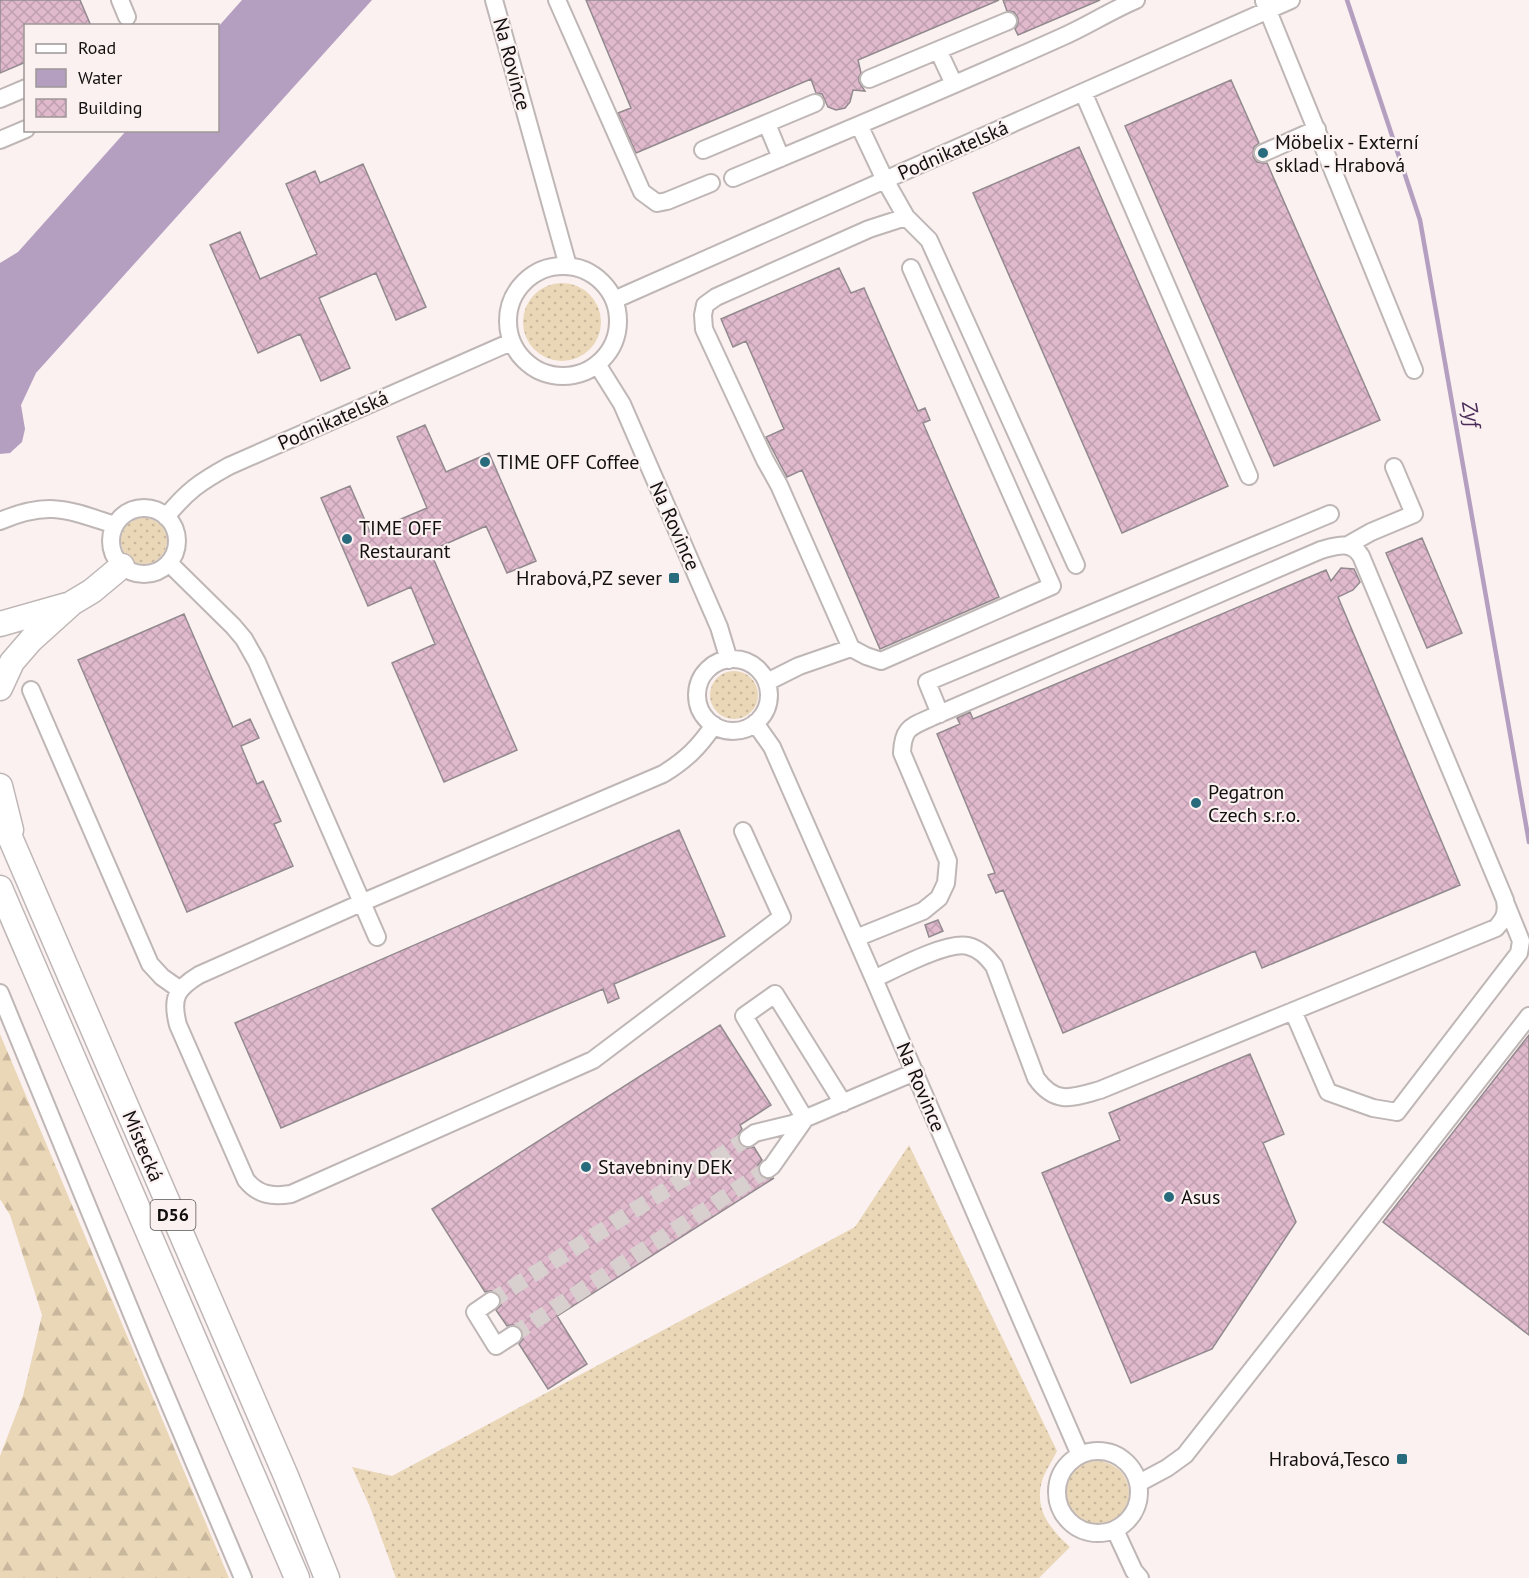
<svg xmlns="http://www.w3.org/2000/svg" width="1529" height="1578" font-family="'PT Sans',sans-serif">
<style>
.grass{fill:url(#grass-dots)}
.forest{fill:url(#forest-firs)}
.water{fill:#b59fc0}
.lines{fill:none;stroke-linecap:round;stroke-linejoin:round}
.stream{stroke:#b59fc0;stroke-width:4.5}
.building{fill:url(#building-cross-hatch);stroke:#928a8e;stroke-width:1.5}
.minor-tunnel{stroke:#d8cfcf;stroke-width:16;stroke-dasharray:16 8;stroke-linecap:butt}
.minor-casing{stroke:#bfb6b6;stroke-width:20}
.highway-casing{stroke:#bfb6b6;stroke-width:27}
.minor{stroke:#fff;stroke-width:16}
.highway{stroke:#fff;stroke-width:24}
.poi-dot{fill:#286b7c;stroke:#fbf1f1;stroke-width:2}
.labels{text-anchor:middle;stroke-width:4.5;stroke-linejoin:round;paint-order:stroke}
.shield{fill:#fbf1f1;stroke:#585353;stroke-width:1.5}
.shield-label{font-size:18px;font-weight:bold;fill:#120f0f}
.street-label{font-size:20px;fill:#120f0f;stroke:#fbf1f1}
.poi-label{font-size:20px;fill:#120f0f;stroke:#fbf1f1;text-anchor:start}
.water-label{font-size:21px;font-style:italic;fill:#492c57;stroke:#fbf1f1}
</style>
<defs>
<pattern id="grass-dots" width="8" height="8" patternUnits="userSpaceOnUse" patternTransform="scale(1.5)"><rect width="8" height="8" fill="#ead7b7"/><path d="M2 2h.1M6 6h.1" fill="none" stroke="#c8b79c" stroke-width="1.8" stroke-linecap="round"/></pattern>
<pattern id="forest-firs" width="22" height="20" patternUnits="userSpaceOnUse" patternTransform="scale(1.5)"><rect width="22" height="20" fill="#ead7b7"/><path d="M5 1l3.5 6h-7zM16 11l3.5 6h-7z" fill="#c8b79c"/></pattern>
<pattern id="building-cross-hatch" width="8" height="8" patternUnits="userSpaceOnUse" patternTransform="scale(1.5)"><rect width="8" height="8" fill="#e0b9cd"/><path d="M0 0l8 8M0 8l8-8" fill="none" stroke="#bf9eaf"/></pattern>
</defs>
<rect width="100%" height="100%" fill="#fbf1f1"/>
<path class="grass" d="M523 322a39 39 0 1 1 78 0a39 39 0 1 1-78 0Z
M121 541a23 23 0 1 1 46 0a23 23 0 1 1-46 0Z
M710 695a24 24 0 1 1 48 0a24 24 0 1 1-48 0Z
M909 1145 1057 1451C1053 1460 1044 1473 1042 1481 1034 1509 1050 1529 1070 1547L1039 1578H396L370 1507 352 1467 392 1476 855 1227Z
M1065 1493a32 32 0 1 1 64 0a32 32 0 1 1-64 0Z"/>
<path class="forest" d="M0 1034 229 1578H0V1456L23 1396 42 1315 10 1215 0 1199Z"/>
<path class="water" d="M242 0H372L36 373 21 405 25 429 22 442 10 453 0 454V263L18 252 126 131 218 130V27Z"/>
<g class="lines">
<path class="stream" d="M1347 0 1420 220 1529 842"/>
</g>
<path class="building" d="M0 0H80L91 26H26V62L0 73Z
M586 0H999L858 60 861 73 859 77V82L865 91 853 90 850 102 845 108 836 110 828 107 822 94 816 93 811 79 636 153 618 113 631 108Z
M1003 0H1100L1018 35 1015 29 1018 23V18L1014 12 1007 11Z
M1231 80 1259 143 1254 147 1253 157 1257 162 1262 163H1267L1380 420 1274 466 1125 126Z
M1079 147 1228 486 1122 533 973 193Z
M363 164 426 307 396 320 376 273 319 298 350 368 321 381 300 334 258 353 210 245 240 232 260 279 317 254 286 184 315 171 320 183Z
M839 268 851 293 864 288 918 411 925 408 930 420 923 423 999 597 880 649 802 470 787 477 766 437 784 429 746 341 733 347 721 319Z
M425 425 446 472 489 453 536 561 507 573 486 526 430 551 517 750 444 782 392 663 435 644 411 587 368 606 321 498 350 486 370 532 427 508 397 437Z
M1422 538 1462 633 1427 648 1386 553Z
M1341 568 1354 569 1360 582 1353 590 1338 597 1460 885 1262 968 1255 951 1063 1033 1003 890 996 893 988 875 995 873 937 734 960 724 957 718 970 712 973 719 1326 570 1331 581Z
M184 614 233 727 250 719 259 738 241 746 257 784 263 781 281 821 274 824 293 866 187 912 78 660Z
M679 830 725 936 614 984 619 998 608 1003 603 989 281 1128 235 1023Z
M938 920 943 931 929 937 925 925Z
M720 1025 771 1105 740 1125 742 1129 739 1133 738 1138 739 1144 743 1147 748 1148 754 1147 762 1160 758 1165V1171L760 1176 764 1179 774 1178 557 1316 587 1364 548 1389 519 1344 523 1339V1335L522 1330 517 1325H512L507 1326 496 1310 501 1305V1300L500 1296 495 1291H490L485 1292 432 1209Z
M1529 1035V1335L1383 1222Z
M1250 1054 1284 1134 1263 1143 1296 1222 1212 1349 1131 1383 1042 1173 1120 1140 1109 1113Z"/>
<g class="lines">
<path class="minor-tunnel" d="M491 1301 748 1138
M513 1335 768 1169"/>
<defs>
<path id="minor" d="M120 0 127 17
M494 0 568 266
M557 0 642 192 657 203 667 201 711 183
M1264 1 1414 370
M938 50 954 84
M869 79 1008 21
M1083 92 1249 476
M0 99 26 88
M767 124 781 158
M859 125 885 180 906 217 929 240 1076 565
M0 140 26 129
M703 150 815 103
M1263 153 1317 129
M733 178C843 132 953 86 1062 37 1087 26 1110 11 1136 0
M508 321a55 55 0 1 1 110 0a55 55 0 1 1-110 0Z
M614 300 1291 0
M597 364 622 404 719 627 729 660
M111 541a33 33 0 1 1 66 0a33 33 0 1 1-66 0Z
M166 517C187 491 200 482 229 466L511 342
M0 521C49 500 68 510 115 525
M1348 545 1371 532 1414 514 1394 467
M169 563 233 626 244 639 257 662 377 937
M851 648 779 485 765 460 704 329 703 315 705 305 716 297 869 229 906 217
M697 695a36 36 0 1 1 72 0a36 36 0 1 1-72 0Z
M767 682 799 666 851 648 866 656 881 661 1052 586 911 268
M31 690 150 964 162 977 179 989
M940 714 927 682 1330 514
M755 723 772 747 874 979 1080 1455
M714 725C699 747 686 760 663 774L361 903 199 975C176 989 171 998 178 1025L246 1180C258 1195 272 1197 291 1194L593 1060 782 917 743 831
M856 938 923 911 939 898 946 883 948 861 902 753C903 727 911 727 932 717L1321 550C1336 546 1351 540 1361 556L1505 900C1507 913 1505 918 1496 928L1100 1090C1072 1098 1055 1105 1036 1078L994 966C987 957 980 949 968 946 947 941 895 969 874 979
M0 993 150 1358 243 1578
M1293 1011 1328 1092 1373 1108 1397 1112 1519 953 1521 941 1506 904
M748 1138 755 1133 792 1124 915 1072
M768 1169 772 1166 805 1119 744 1016 775 994 843 1103
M491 1301 475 1312 496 1346 513 1335
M1057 1492a41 41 0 1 1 82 0a41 41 0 1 1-82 0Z
M1139 1483 1167 1468 1185 1455 1529 1016
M1115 1530 1134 1571 1140 1578"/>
<path id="highway" d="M0 624 67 605
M0 688 12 662 31 640 72 603 92 591 122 566
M0 786 11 830
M0 814 286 1476 327 1578
M0 888 297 1578"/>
</defs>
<use href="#minor" class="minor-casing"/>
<use href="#highway" class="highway-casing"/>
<use href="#minor" class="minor"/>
<use href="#highway" class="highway"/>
</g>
<g class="poi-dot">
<circle cx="1263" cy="153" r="6"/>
<circle cx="485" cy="462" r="6"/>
<circle cx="347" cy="539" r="6"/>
<rect x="668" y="572" width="12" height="12" rx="3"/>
<circle cx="1196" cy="803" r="6"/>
<circle cx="586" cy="1167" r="6"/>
<circle cx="1169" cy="1197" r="6"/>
<rect x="1396" y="1453" width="12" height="12" rx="3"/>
</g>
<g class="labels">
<rect class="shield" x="150.5" y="1200" width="45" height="30" rx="4.5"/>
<g class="shield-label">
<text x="173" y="1221">D56</text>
</g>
<g class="street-label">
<text transform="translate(512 64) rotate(75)" y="7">Na Rovince</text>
<text transform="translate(953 150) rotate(-24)" y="7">Podnikatelská</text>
<text transform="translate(333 420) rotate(-24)" y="7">Podnikatelská</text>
<text transform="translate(675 526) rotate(66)" y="7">Na Rovince</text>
<text transform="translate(921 1087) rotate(67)" y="7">Na Rovince</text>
<text transform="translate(143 1146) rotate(67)" y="7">Místecká</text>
</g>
<g class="poi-label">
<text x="1275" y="149">Möbelix - Externí<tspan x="1275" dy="23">sklad - Hrabová</tspan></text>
<text x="497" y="469">TIME OFF Coffee</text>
<text x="359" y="535">TIME OFF<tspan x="359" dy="23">Restaurant</tspan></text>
<text x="662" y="585" text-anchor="end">Hrabová,PZ sever</text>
<text x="1208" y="799">Pegatron<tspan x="1208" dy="23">Czech s.r.o.</tspan></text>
<text x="598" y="1174">Stavebniny DEK</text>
<text x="1181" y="1204">Asus</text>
<text x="1390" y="1466" text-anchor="end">Hrabová,Tesco</text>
</g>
<g class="water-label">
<text transform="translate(1471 414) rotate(80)" y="7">Zyf</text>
</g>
</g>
<rect x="24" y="24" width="195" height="108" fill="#fbf1f1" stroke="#9e9797" stroke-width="1.5"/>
<rect x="36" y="44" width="30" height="9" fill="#ffffff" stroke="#9e9797" stroke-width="1.5"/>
<text x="78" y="54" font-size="18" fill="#120f0f">Road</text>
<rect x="36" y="69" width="30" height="18" fill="#b59fc0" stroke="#9e9797" stroke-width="1.5"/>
<text x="78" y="84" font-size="18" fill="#120f0f">Water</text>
<rect x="36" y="99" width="30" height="18" fill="url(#building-cross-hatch)" stroke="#9e9797" stroke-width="1.5"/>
<text x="78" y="114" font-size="18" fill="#120f0f">Building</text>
</svg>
